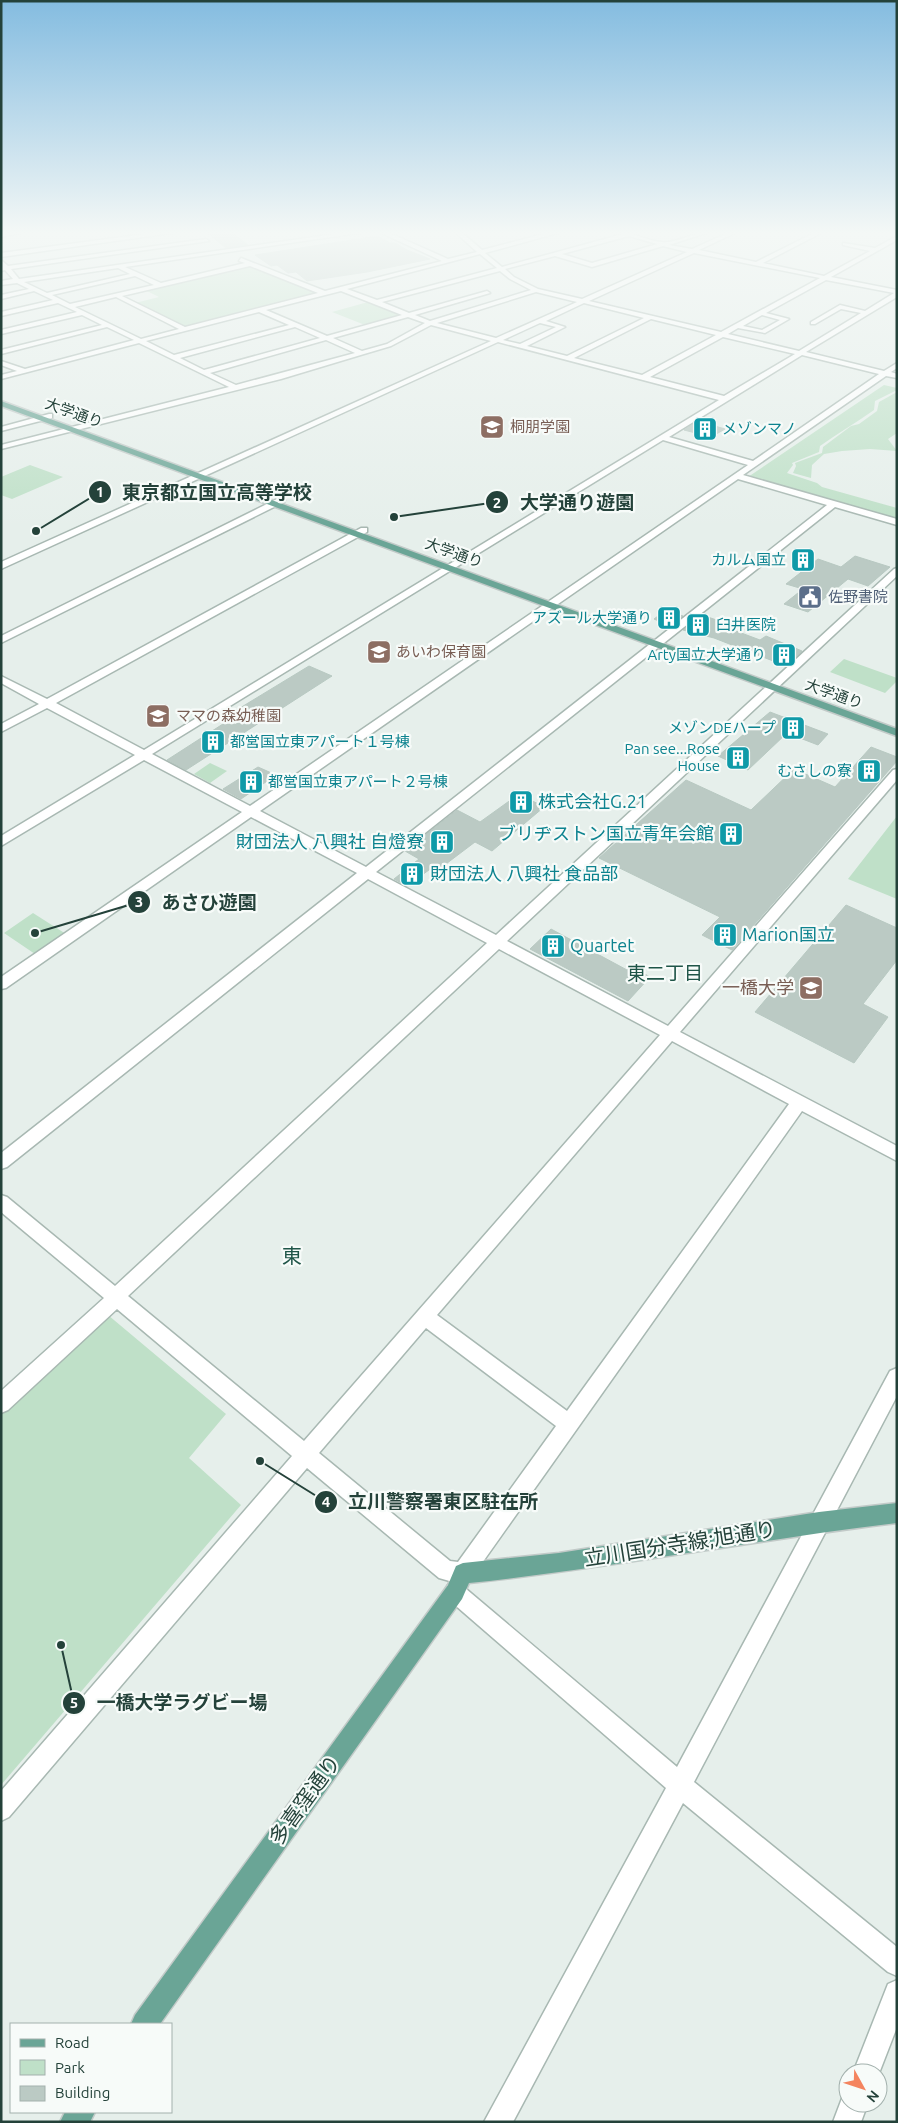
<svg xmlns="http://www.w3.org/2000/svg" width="898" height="2123" font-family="Ubuntu,'Noto Sans JP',sans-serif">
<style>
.green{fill:#bfe0c8}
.building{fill:#bbcac4;stroke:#b8c9c2}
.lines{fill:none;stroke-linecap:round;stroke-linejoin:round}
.minor-casing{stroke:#a8b8b2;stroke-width:3}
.major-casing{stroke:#c2cac8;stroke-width:3}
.minor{fill:#fff;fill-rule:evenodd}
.major{fill:#6aa596;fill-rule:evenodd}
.rail-casing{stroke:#5f7d75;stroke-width:2}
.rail{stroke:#f7fbf9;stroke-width:1;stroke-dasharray:4.5;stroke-linecap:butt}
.labels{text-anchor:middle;stroke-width:4.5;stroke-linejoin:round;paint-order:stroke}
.far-street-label{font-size:15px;fill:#24423a;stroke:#f7fbf9}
.far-education-label{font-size:15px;fill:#785e54;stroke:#f7fbf9;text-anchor:start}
.far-culture-label{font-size:15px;fill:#0d838f;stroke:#f7fbf9;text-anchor:end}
.far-service-label{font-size:15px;fill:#4e5e75;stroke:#f7fbf9;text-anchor:start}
.culture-label{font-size:18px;fill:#0d838f;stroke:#f7fbf9;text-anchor:start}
.education-label{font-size:18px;fill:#785e54;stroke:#f7fbf9;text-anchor:end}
.neighbourhood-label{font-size:19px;fill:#1f5548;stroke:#f7fbf9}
.quarter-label{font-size:20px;fill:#1f5548;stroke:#f7fbf9}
.near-street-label{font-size:21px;fill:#24423a;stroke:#f7fbf9}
.leader{fill:none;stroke:#24423a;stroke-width:2}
.callout-dot{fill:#24423a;stroke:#f7fbf9;stroke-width:2}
.mark-label{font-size:15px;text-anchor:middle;font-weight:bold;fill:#fff}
.callout-label{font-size:19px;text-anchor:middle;font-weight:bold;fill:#24423a;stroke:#f7fbf9;stroke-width:4.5;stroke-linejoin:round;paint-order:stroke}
</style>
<rect width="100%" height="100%" fill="#e6efeb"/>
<path class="green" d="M248 266 318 292 183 327 135 303 159 297 145 290Z
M368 302 402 315 365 325 332 312Z
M884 385 897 388V390L875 401 874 410C856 423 838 433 820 446L819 452 792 463 793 465 787 473 817 483 822 487 897 508V521L748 477Z
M897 392V433L888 439 897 451 870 449 842 451 824 454 812 465 811 478 793 473 796 466 795 463 822 453 823 447 851 426 859 424 877 411 879 402Z
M30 465 63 477 12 499 1 495V477Z
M844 659 897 678V681L885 693 830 672Z
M210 763 227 771 210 783 194 774Z
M897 816V899L848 879Z
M33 913 66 934 35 954 4 933Z
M108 1315 226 1414 189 1458 241 1505 1 1785V1414Z"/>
<path class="building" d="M205 231H230L248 245 226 248Z
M378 236 390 243H395L407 250 430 259 367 272 307 281 296 272 288 273 277 265 271 266 255 255Z
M698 421 725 429 711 437 684 430Z
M855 556 890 567 868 586 848 579 808 612 784 604 803 589 786 584 818 559 841 567Z
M666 610 683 616 670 626 654 619Z
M702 615 731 625 728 628 760 640 766 636 802 651 786 666 714 638 683 630Z
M309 666 332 676 186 770 167 760 240 713 235 711Z
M770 712 828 734 818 745 787 733 748 770 718 756Z
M871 747 897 757V761L732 950 702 935 720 917 599 858 686 780 751 810 794 769 835 787Z
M258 767 276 775 241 799 223 789Z
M519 794 544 807 492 851 475 842 438 870 433 867 407 886 394 879 419 859 405 851 457 810 480 822Z
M846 905 897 928V960L863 1004 888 1017 854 1063 755 1012Z
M551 929 627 970 631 966 650 977 628 1001 530 949Z"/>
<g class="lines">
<defs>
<path id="minor" d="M14 231H29L1 237V233Z
M168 231H186L1 257V253Z
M356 231H372L125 267 161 283 245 263 239 261 241 258 325 291 442 261 377 231H385L448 259 477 252 454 231H460L482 250 555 231H565L485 253 502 267 623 234 616 231C632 231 645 241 662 242 675 244 696 231 712 231L669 245 692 249 732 231H739L699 250 756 262 818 231H825L763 263 824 276 870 251 843 245V243L875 248 897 236V240L831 277 897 290V297L806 352 884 371 897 363V368L891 372 897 374V378L886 376 743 475 897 519V525L835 507 376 872 496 935 894 569 897 568V576L507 941 668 1026 893 770 897 769V780L680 1032 897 1146V1161L802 1111 470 1580 459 1583 677 1767 890 1371 897 1368V1396L694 1782 897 1947V1976L888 1972 683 1803 513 2122H484L666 1788 448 1599 444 1592 448 1585 453 1582 439 1578 307 1468 9 1817 1 1821V1791L292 1456 117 1309 8 1410 1 1413V1391L104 1298 1 1212V1195L7 1197 115 1286 487 943 368 879 7 1167 1 1169V1153L357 873 251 817 6 988 1 989V977L242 812 144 760 1 846V836L135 755 47 708 1 732V724L39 704 1 683V676L47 699 361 528H367V532L56 703 144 750 719 400 498 342 1 569V562L491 341 431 325 391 346 364 354 281 379 1 449V445L229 387 139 343 1 379V375L17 371 1 365V361L25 369 134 340 107 327 1 354V350L102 325 82 315 1 334V330L77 312 58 303 1 316V312L53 300 34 291 1 299V295L29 289 17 283 1 285V281L13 279 5 270 1 271V260L8 266 206 239 209 241 11 269 19 279ZM629 236 657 244 592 263 562 254ZM663 246 687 252 582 299 538 289 514 277 505 269 555 256 592 267ZM694 253 820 278 721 332 589 301ZM480 254 497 268 377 300 347 289ZM250 266 318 293 185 327 122 296ZM118 268 130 274 47 293 24 282ZM500 271 510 279 531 290 430 321 415 315 490 293 487 291 409 313 382 302ZM135 276 154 285 70 304 52 295ZM826 280 894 293 865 311 840 305 811 322V324H815L841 309 861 313 799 351 728 334 738 328 765 333 789 319 766 313ZM341 291 402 315 327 336 266 310ZM536 292 577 302 496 338 437 323ZM116 297 179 329 141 339 75 307ZM584 303 644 318 567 356 527 346 565 327 546 321ZM259 312 289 325 174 355 146 341ZM762 315 780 320 762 330 743 326ZM408 317 425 323 387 344 362 351 333 338ZM651 319 716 335 642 375 574 358ZM540 323 556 327 520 344 503 340ZM295 327 320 338 204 370 180 358ZM723 337 795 354 724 396 650 377ZM326 340 355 353 236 385 210 373ZM802 355 879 374 753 461 669 437ZM663 440 748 465 250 806 152 754ZM738 479 827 505 366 867 260 811ZM499 949 660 1035 304 1441 128 1296ZM672 1041 789 1104 567 1411 437 1315ZM426 1328 556 1426 458 1562 450 1561 319 1453Z
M49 414H52V418L1 431V427Z
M281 497 285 500 284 502 1 643V636Z
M897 1980V2027L878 2076V2073H853L888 1984Z
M848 2092V2103H868L861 2122H833L844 2093Z"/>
<path id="major" d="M1 401 897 729V736L1 406Z
M897 1503V1523C754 1540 613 1568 469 1583L462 1599 160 2024H131L135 2015 448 1585 456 1566 463 1563 559 1553 819 1512Z
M65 2112H95L90 2122H60Z"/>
</defs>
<use href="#minor" class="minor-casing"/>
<use href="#major" class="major-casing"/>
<use href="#minor" class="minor"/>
<use href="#major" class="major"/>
<defs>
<path id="rail" d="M1 233 13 231"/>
</defs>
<use href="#rail" class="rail-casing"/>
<use href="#rail" class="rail"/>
</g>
<linearGradient id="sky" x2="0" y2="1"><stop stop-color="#84bce0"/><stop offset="0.44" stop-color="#f4f8f6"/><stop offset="1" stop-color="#f4f8f6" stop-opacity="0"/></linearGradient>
<rect width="898" height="529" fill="url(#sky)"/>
<defs>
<symbol id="school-square" viewBox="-11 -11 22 22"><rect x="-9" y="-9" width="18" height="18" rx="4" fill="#8d6e63" stroke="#f7fbf9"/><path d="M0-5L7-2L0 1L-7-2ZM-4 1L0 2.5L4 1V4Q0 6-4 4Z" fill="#fff"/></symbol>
<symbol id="building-square" viewBox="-11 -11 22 22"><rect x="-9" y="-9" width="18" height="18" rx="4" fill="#0f9aa8" stroke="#f7fbf9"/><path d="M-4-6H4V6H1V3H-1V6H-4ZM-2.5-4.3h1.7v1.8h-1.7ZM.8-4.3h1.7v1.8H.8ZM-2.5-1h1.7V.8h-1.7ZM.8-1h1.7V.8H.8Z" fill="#fff"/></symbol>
<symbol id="civic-square" viewBox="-11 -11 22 22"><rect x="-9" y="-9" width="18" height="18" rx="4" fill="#5c6f8a" stroke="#f7fbf9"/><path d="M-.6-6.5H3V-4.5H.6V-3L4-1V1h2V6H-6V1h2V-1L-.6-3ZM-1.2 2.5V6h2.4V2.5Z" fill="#fff"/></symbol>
<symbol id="university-square" viewBox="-11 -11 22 22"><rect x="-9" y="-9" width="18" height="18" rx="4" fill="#8d6e63" stroke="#f7fbf9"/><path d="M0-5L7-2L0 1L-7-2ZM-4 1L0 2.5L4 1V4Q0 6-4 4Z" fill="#fff"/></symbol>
</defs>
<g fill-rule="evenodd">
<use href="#school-square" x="478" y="413" width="28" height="28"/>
<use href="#building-square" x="691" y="415" width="28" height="28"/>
<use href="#building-square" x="789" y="546" width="28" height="28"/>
<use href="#civic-square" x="796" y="583" width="28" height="28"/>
<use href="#building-square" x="655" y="604" width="28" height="28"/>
<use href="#building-square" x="684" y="611" width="28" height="28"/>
<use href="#school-square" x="365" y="638" width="28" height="28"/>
<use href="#building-square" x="770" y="641" width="28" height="28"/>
<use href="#school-square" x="144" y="702" width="28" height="28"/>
<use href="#building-square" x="779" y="714" width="28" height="28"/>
<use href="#building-square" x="199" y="728" width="28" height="28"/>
<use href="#building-square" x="724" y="744" width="28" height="28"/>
<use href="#building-square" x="855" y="757" width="28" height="28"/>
<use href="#building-square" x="237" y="768" width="28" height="28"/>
<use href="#building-square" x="507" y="788" width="28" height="28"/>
<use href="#building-square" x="717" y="820" width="28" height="28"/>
<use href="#building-square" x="428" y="828" width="28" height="28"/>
<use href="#building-square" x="398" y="860" width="28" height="28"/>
<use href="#building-square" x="711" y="921" width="28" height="28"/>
<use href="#building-square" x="539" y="932" width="28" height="28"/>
<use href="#university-square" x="797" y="974" width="28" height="28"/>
</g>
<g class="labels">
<g class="far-street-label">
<text transform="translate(74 413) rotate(20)" y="5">大学通り</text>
<text transform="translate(454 553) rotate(20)" y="5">大学通り</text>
<text transform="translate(834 694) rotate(20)" y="5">大学通り</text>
</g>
<g class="far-education-label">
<text x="510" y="432">桐朋学園</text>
<text x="396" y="657">あいわ保育園</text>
<text x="176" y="721">ママの森幼稚園</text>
</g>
<g class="far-culture-label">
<text x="722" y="434" text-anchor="start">メゾンマノ</text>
<text x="786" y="565">カルム国立</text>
<text x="652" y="623">アズール大学通り</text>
<text x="716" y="630" text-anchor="start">臼井医院</text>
<text x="766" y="660">Arty国立大学通り</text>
<text x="776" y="733">メゾンDEハープ</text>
<text x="230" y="747" text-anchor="start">都営国立東アパート１号棟</text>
<text x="720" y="754">Pan see...Rose<tspan x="720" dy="17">House</tspan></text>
<text x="852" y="776">むさしの寮</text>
<text x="268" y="787" text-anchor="start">都営国立東アパート２号棟</text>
</g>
<g class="far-service-label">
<text x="828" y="602">佐野書院</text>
</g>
<g class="culture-label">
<text x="538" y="808">株式会社G.21</text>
<text x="714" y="840" text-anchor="end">ブリヂストン国立青年会館</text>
<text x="424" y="848" text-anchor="end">財団法人 八興社 自燈寮</text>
<text x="430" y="880">財団法人 八興社 食品部</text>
<text x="742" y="941">Marion国立</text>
<text x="570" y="952">Quartet</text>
</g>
<g class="education-label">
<text x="794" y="994">一橋大学</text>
</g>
<g class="neighbourhood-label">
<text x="665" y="980">東二丁目</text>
</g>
<g class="quarter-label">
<text x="292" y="1263">東</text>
</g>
<g class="near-street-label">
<text transform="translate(680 1544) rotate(-9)" y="7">立川国分寺線;旭通り</text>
<text transform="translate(305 1800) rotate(-54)" y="7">多喜窪通り</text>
</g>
</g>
<path class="leader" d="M36 531L100 492M394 517L497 502M35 933L139 902M260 1461L326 1502M61 1645L74 1703"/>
<g class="callout-dot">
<circle cx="36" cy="531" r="5"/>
<circle cx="394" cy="517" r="5"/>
<circle cx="35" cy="933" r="5"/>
<circle cx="260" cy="1461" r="5"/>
<circle cx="61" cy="1645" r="5"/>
<circle cx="100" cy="492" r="12"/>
<circle cx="497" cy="502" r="12"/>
<circle cx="139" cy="902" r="12"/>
<circle cx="326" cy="1502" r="12"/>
<circle cx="74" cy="1703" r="12"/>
</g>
<g class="mark-label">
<text x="100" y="497">1</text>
<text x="497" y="508">2</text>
<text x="139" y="907">3</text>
<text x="326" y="1507">4</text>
<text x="74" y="1708">5</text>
</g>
<g class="callout-label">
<text x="217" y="499">東京都立国立高等学校</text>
<text x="577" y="509">大学通り遊園</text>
<text x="209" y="909">あさひ遊園</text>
<text x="443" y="1508">立川警察署東区駐在所</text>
<text x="182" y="1709">一橋大学ラグビー場</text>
</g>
<rect width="898" height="2123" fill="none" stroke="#24423a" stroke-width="5"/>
<rect x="10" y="2023" width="162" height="90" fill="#f7fbf9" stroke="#a3b1ad"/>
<rect x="20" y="2039" width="25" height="8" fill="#6aa596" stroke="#a3b1ad"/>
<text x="55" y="2048" font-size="15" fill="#24423a">Road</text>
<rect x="20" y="2060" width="25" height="15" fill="#bfe0c8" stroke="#a3b1ad"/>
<text x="55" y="2073" font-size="15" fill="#24423a">Park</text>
<rect x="20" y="2086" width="25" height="15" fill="#bbcac4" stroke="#a3b1ad"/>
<text x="55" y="2098" font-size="15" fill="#24423a">Building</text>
<g transform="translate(863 2088) rotate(130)"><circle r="24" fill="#f7fbf9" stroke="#a3b1ad"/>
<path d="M0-4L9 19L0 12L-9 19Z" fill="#f4845f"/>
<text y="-8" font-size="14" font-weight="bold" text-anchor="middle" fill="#24423a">N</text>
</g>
</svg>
